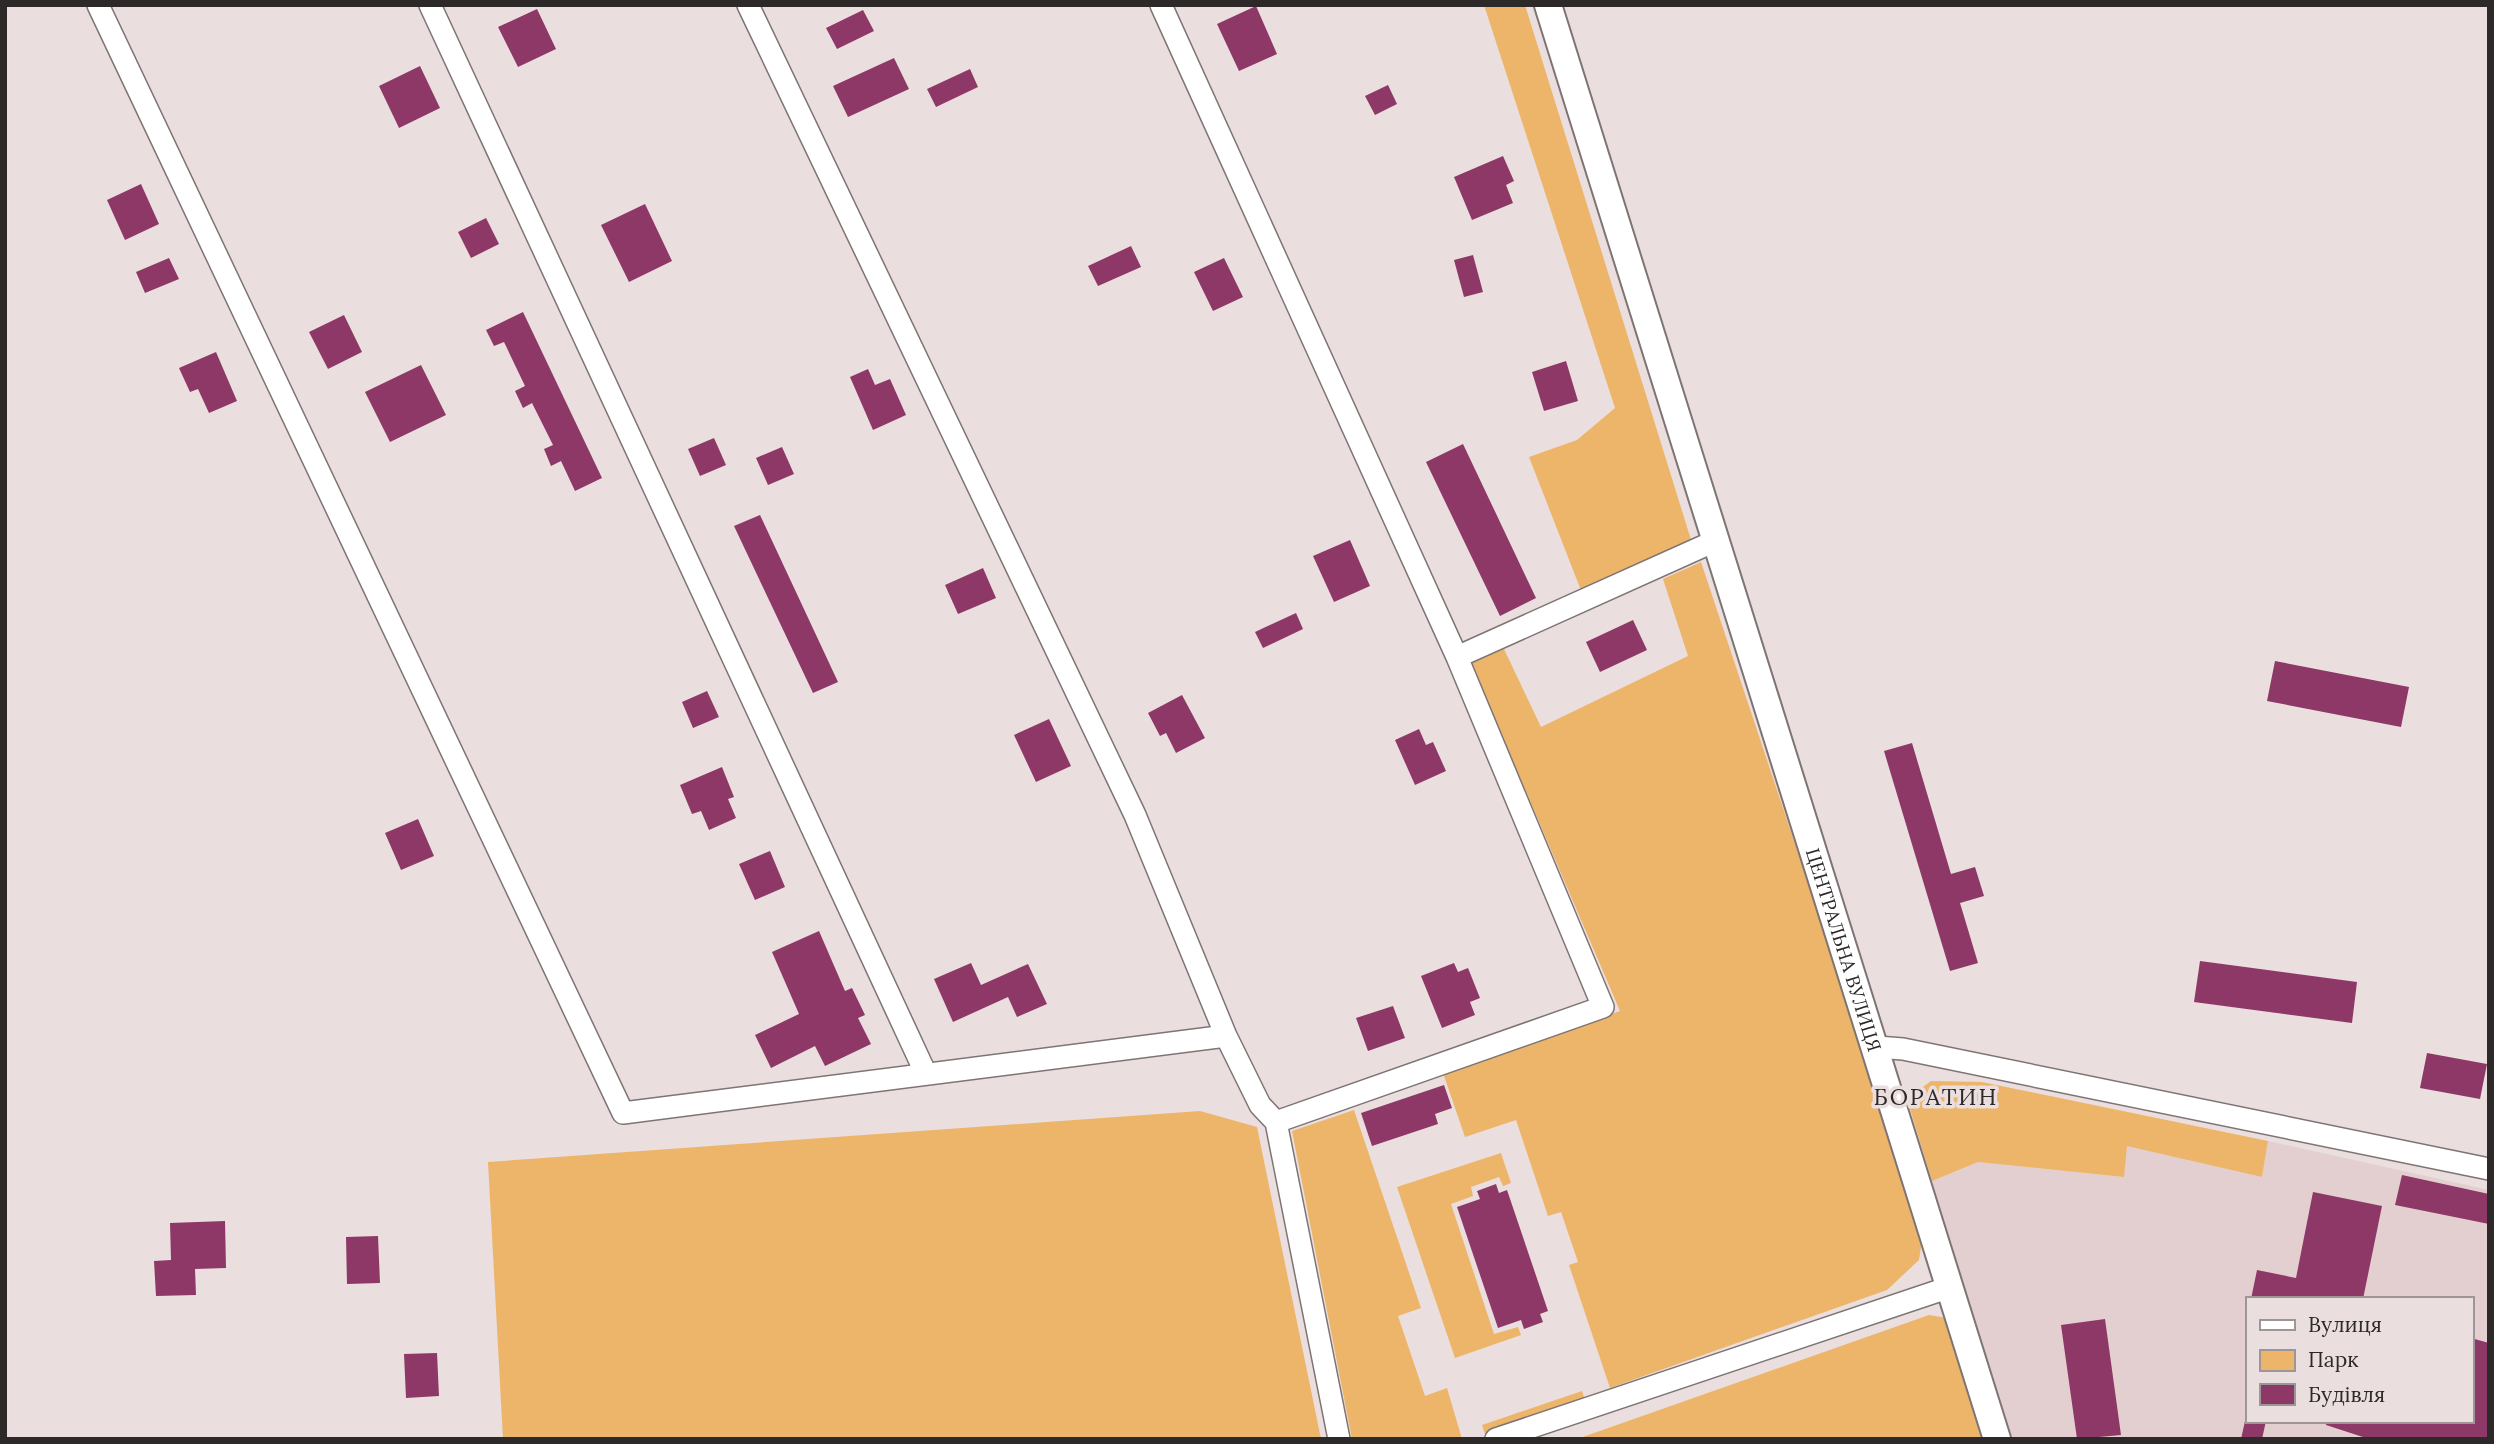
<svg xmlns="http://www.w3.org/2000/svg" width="2494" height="1444" font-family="Lora,serif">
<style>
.built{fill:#e3cfcf;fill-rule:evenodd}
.green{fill:#edb56a}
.building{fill:#8e3867}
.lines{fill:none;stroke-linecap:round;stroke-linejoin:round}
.minor-casing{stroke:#7e7474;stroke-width:24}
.tertiary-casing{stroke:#7e7474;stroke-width:30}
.minor{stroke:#fff;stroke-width:21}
.tertiary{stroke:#fff;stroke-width:26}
.labels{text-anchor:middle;stroke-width:7;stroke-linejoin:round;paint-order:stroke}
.street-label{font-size:19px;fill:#2d2929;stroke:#eadede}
.quarter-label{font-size:23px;letter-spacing:2px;fill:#2d2929;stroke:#eadede}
</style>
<rect width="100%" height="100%" fill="#eadede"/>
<path class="built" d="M2268 1141 2489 1190V1439H2011L1932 1181 1978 1162 2123 1177 2127 1145 2262 1177ZM2247 1299H2471V1421H2247Z"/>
<path class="green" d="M1484 5H1525L1692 543 1582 593 1529 457 1577 440 1615 408Z
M1701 562 1826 937 1922 1241 1919 1260 1887 1290 1610 1388 1569 1265 1578 1262 1561 1212 1548 1216 1516 1120 1465 1137 1443 1073 1620 1011 1471 663 1504 649 1541 727 1688 656 1663 579Z
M1931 1081 1982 1082 2268 1141 2262 1177 2127 1146 2124 1177 1978 1162 1932 1181 1907 1099Z
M1354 1110 1421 1308 1398 1316 1425 1396 1447 1388 1462 1439H1352L1292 1131Z
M1200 1111 1257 1127 1321 1439H503L488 1162Z
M1501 1153 1511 1183 1503 1186 1499 1177 1471 1187 1473 1196 1451 1204 1494 1334 1518 1327 1521 1335 1455 1358 1397 1187Z
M1929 1315 1947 1318 1982 1439H1577Z
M1582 1391 1585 1400 1485 1434 1482 1425Z"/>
<path class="building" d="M1256 6 1277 54 1239 71 1217 24Z
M537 9 556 49 518 67 498 27Z
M863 10 874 31 837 49 826 28Z
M894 58 909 89 848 117 833 86Z
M420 66 440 108 399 128 379 86Z
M970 69 978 87 936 107 927 89Z
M1388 85 1397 104 1375 115 1365 96Z
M1503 156 1514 181 1506 185 1513 203 1472 220 1454 177Z
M141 184 159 224 125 240 107 200Z
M645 204 672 261 629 282 601 225Z
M486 218 499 244 471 258 458 232Z
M1131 246 1141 267 1098 286 1088 266Z
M1473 255 1483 292 1464 297 1454 260Z
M169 258 179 279 145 293 136 272Z
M1224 258 1243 297 1213 311 1194 272Z
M523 312 602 478 575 491 561 461 551 466 544 449 553 445 532 403 523 408 515 391 525 386 504 342 494 346 486 330Z
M344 315 362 352 328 369 309 332Z
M216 352 237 401 209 413 198 389 190 392 179 368Z
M1566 361 1578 401 1544 411 1532 372Z
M421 365 446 415 390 442 365 392Z
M868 369 875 385 890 379 906 415 873 430 850 377Z
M714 438 726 465 700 476 688 449Z
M1463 444 1536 598 1500 616 1426 462Z
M782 447 794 474 768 485 756 458Z
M760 515 838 682 813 693 734 526Z
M1350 540 1370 586 1334 602 1313 556Z
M983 568 996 598 958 614 945 585Z
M1296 613 1303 629 1263 648 1255 632Z
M1633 620 1647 650 1600 672 1586 642Z
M2275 661 2409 687 2401 727 2267 701Z
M707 691 719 717 693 728 682 702Z
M1182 695 1205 738 1176 753 1166 733 1160 736 1148 713Z
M1049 719 1071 766 1036 782 1014 735Z
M1419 729 1426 745 1433 742 1446 771 1415 785 1395 740Z
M1912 743 1951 874 1975 867 1984 896 1960 903 1978 963 1950 971 1884 751Z
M722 767 734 797 728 799 736 818 709 830 701 811 692 814 680 785Z
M418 819 434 856 401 870 385 833Z
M770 851 785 887 755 900 739 864Z
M819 931 845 991 852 988 865 1015 858 1018 871 1044 825 1066 815 1046 771 1068 755 1035 799 1014 772 952Z
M2200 961 2357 982 2352 1023 2194 1002Z
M971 963 981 985 1028 964 1047 1004 1017 1017 1008 997 953 1022 934 979Z
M1454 963 1458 972 1468 968 1480 998 1470 1002 1475 1015 1442 1028 1421 976Z
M1393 1006 1405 1038 1368 1051 1356 1018Z
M2427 1053 2487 1064 2480 1099 2420 1088Z
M1444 1085 1452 1108 1435 1114 1438 1124 1372 1146 1361 1113Z
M2402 1175 2489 1194V1224L2395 1205Z
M1496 1184 1499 1193 1507 1190 1548 1311 1540 1314 1543 1322 1524 1329 1521 1320 1498 1328 1457 1207 1480 1199 1477 1191Z
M2313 1192 2382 1206 2363 1299H2251L2257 1270 2296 1278Z
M225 1221 226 1268 195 1269 196 1295 156 1296 154 1261 171 1260 170 1223Z
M378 1236 380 1283 347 1284 346 1237Z
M2105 1319 2121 1435 2077 1439 2061 1325Z
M2471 1338 2489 1343V1439H2369L2326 1425V1421H2471Z
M437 1353 439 1396 406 1398 404 1354Z
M2245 1421H2266L2262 1439H2241Z"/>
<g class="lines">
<defs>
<path id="minor" d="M98 5 623 1113 1226 1036 1260 1105 1276 1122 1603 1007 1457 657
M430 5 926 1074
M748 5 1135 815 1226 1036
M1161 5 1457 657 1715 541
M1877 1047 1903 1049 2489 1169
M1276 1122 1339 1439
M1496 1439 1950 1287"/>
<g id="tertiary">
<path id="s1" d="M1548 5 1997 1439"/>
</g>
</defs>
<use href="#minor" class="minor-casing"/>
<use href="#tertiary" class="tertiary-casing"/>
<use href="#minor" class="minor"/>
<use href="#tertiary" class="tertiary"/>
</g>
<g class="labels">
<g class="street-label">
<text dy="7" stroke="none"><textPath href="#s1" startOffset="990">ЦЕНТРАЛЬНА ВУЛИЦЯ</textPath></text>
</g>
<g class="quarter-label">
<text x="1936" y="1105">БОРАТИН</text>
</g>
</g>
<rect width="2494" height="1444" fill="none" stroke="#2d2929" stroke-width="14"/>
<rect x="2246" y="1297" width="228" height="126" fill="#eadede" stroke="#9e9696" stroke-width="2"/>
<rect x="2260" y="1320" width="35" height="10" fill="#ffffff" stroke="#9e9696" stroke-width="2"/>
<text x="2308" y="1332" font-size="21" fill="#2d2929">Вулиця</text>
<rect x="2260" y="1350" width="35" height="21" fill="#edb56a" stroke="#9e9696" stroke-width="2"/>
<text x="2308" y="1367" font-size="21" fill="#2d2929">Парк</text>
<rect x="2260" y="1384" width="35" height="21" fill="#8e3867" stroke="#9e9696" stroke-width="2"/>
<text x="2308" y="1402" font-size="21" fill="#2d2929">Будівля</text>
</svg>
